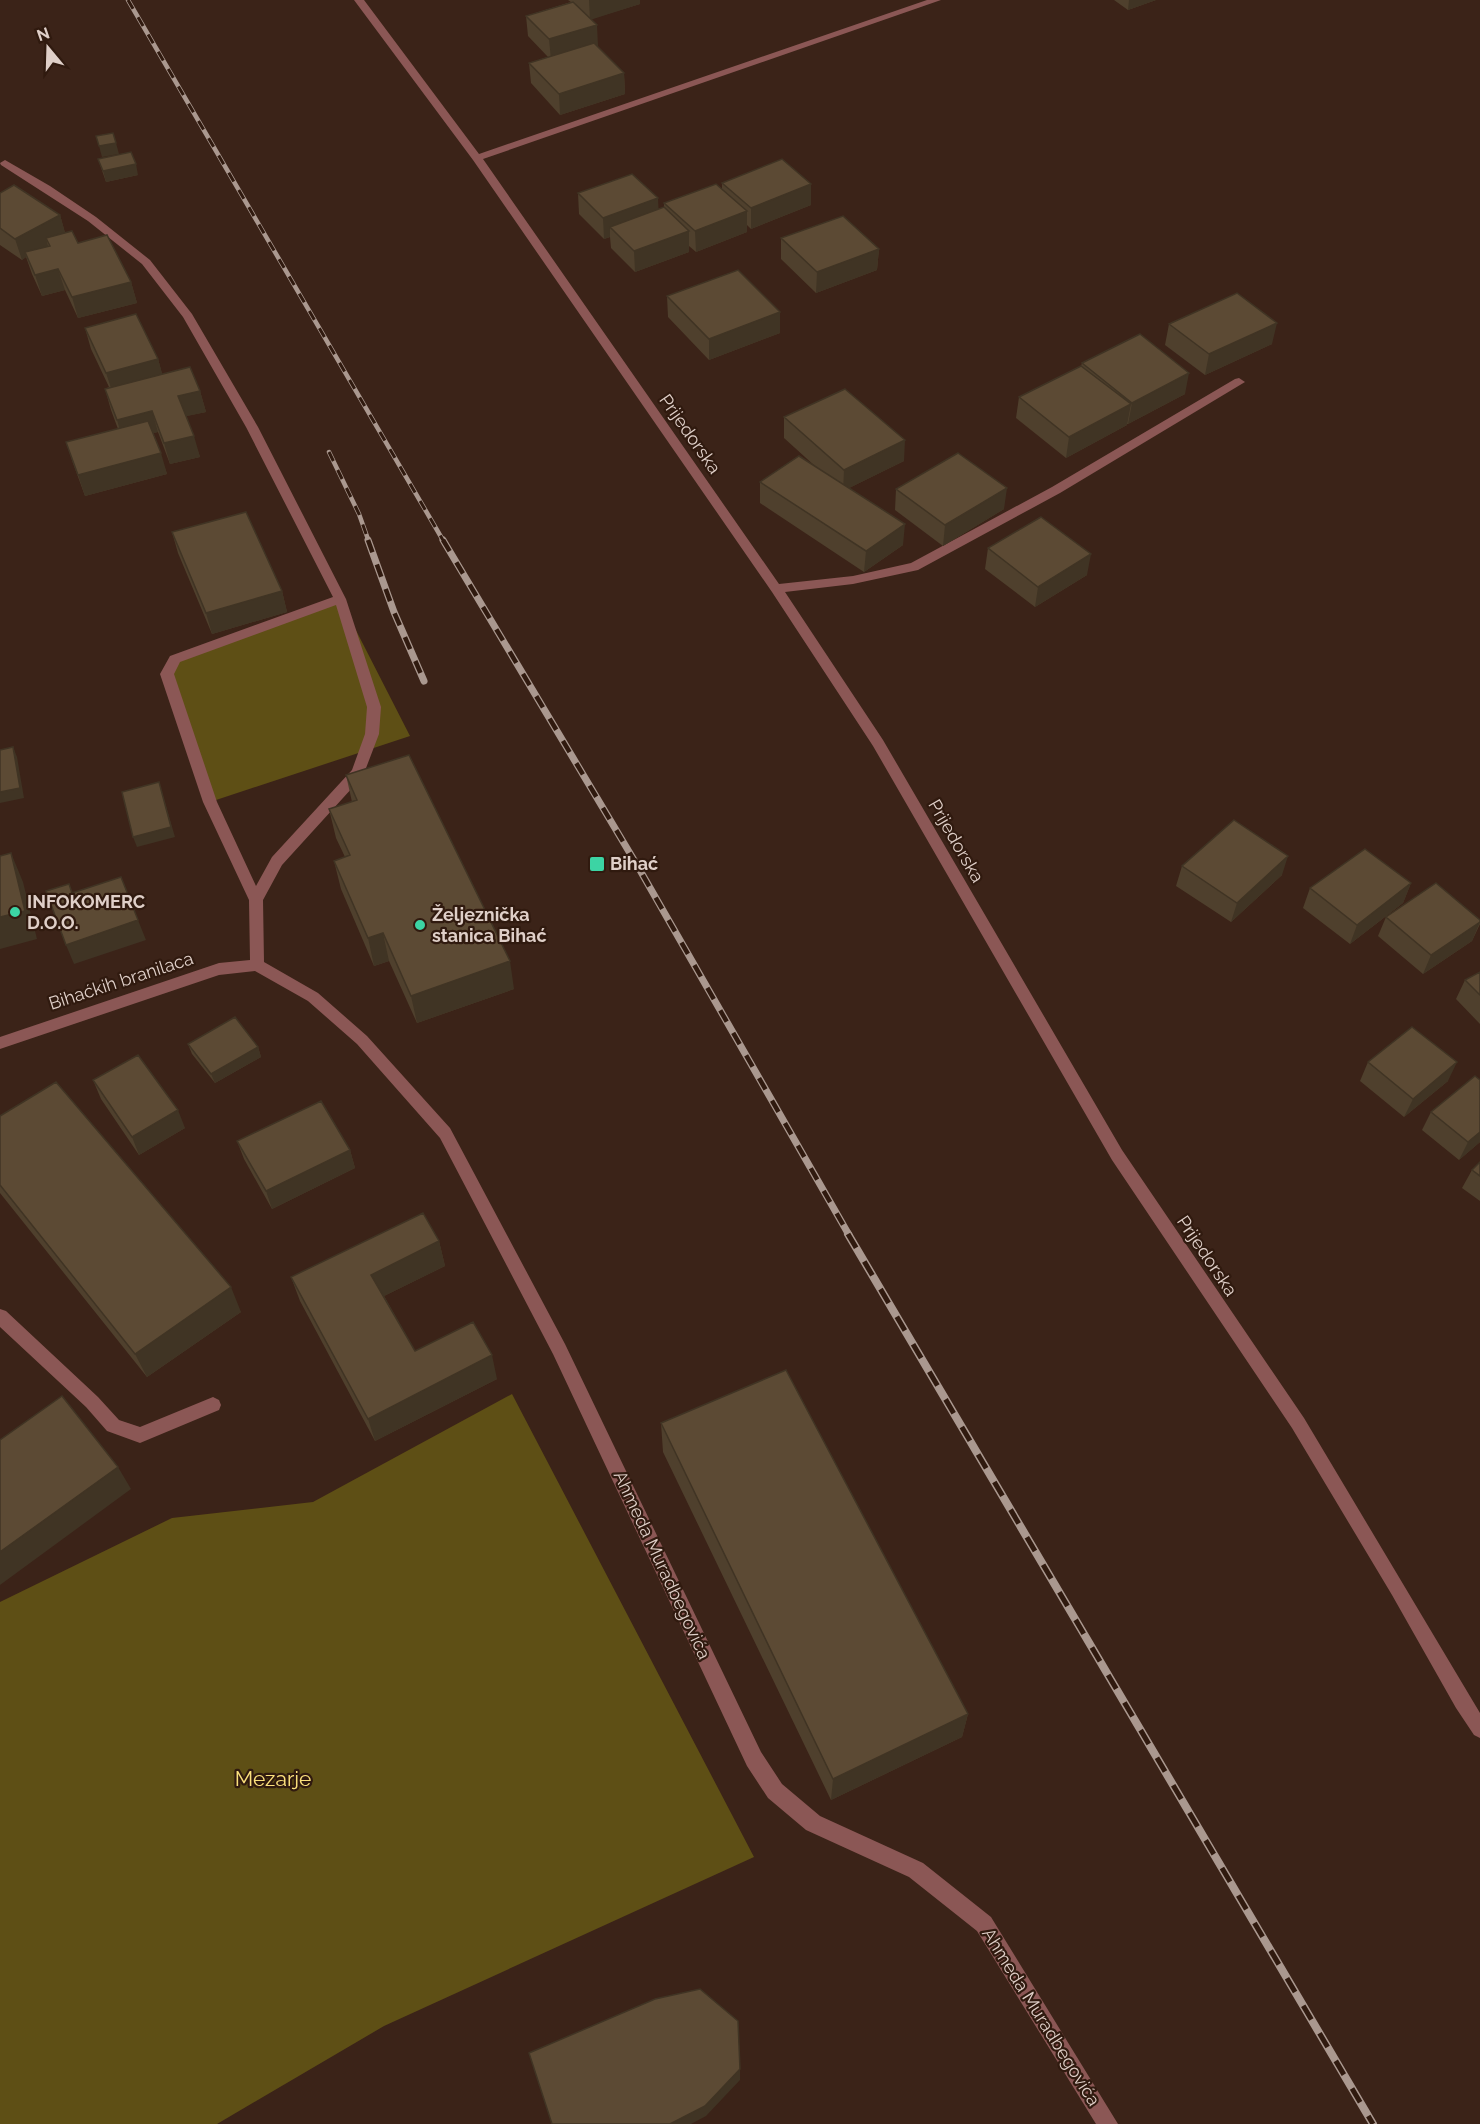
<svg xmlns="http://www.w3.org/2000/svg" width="1480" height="2124" font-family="Raleway,sans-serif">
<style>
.green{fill:#5e4f15}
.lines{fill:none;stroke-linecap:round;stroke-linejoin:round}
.minor{fill:#8b5755;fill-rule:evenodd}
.rail-far2-casing{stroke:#aa988f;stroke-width:4.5}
.rail-far1-casing{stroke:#aa988f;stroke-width:7}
.rail-casing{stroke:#aa988f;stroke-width:8}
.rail-far2{stroke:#301a0f;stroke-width:3;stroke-dasharray:10;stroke-linecap:butt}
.rail-far1{stroke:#301a0f;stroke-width:4.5;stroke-dasharray:13;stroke-linecap:butt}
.rail{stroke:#301a0f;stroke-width:5;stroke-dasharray:16;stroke-linecap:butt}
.wall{fill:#4f402d}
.shaded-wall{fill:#403424}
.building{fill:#5c4a34;stroke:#403424;stroke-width:1.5}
.poi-dot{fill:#3cd4a4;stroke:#301a0f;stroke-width:2}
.labels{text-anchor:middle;stroke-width:4.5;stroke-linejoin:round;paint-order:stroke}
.street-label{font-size:18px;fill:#dfcfc8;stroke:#301a0f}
.poi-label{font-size:18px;font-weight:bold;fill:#dfcfc8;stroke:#301a0f;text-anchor:start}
.near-park-label{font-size:21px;fill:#fbe07c;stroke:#301a0f}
</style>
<rect width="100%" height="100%" fill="#3b2318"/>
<path class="green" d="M340 599 410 736 210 802 167 674 175 659Z
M512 1394 754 1857 384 2026 217 2124H0V1602L172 1518 313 1502Z"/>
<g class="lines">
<path class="minor" d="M354 0H364L479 154 927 0H941L483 159 779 584 853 576 911 563 1052 487 1235 379 1239 378 1245 382 1060 493 918 570 853 584 785 592 883 740 1122 1150 1304 1418 1480 1713V1738L1474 1735 1456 1708 1392 1595 1292 1428 1112 1160 873 746 772 592 473 160Z
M5 160 50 186 96 217 150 260 192 314 258 427 346 599 381 707 379 734 363 776 282 865 263 900 264 962 318 993 367 1036 450 1128 565 1344 761 1752 782 1784 820 1816 923 1863 991 1917 1118 2124H1096L977 1931 909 1877 806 1830 768 1798 747 1766 553 1354 440 1138 357 1044 308 1001 255 971 219 975 0 1049V1037L219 963 250 960 249 900 203 802 160 674 170 656 333 597 246 427 183 317 142 264 88 221 1 165 0 163ZM336 605 367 707 365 734 352 770 272 857 256 886 217 802 174 674 180 662Z
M0 1309 6 1311 98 1397 119 1420 140 1427 213 1397 219 1400 221 1405 219 1410 140 1443 107 1431 86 1407 0 1327Z"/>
<defs>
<path id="rail-far2" d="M128 0 444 542
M329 452 359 514 369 542"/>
<path id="rail-far1" d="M368 540 394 612 424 681
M443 540 637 865 849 1235"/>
<path id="rail" d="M848 1234 1373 2124"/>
</defs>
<use href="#rail-far2" class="rail-far2-casing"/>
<use href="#rail-far1" class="rail-far1-casing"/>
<use href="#rail" class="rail-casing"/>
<use href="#rail-far2" class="rail-far2"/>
<use href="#rail-far1" class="rail-far1"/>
<use href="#rail" class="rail"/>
</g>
<path class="wall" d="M568 0H640V4L591 19 598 46H597L624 73 625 94 560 115 531 83 529 63 548 57 528 36 526 16 571 2Z
M1114 0H1156L1128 10Z
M98 159 138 175 106 182Z
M722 183 811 205 751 229 747 225V232L696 252 689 246V252L635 272 611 248 610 237 604 239 579 214 578 193 658 198V209L664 207V203L722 189Z
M0 193 60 215 65 233 131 282 137 303 78 318 65 290 42 296 32 274 26 257 22 260 0 245Z
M781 238 879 249 877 270 816 293 781 259Z
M667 296 780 333 709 360 668 317Z
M1169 324 1272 344 1205 375 1165 345Z
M85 328 158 359 162 374 200 391 206 412 186 416 200 457 170 464 158 432 153 433 167 474 85 496 73 463 66 442 118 429 111 410 105 389 109 387 91 349Z
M1082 363 1185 394 1128 424H1127V425L1066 458 1016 418 1019 397 1081 366Z
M784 417 904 461 849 488 903 545 864 572 760 503V482L816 467 784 438Z
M896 489 1004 509 943 546 895 510Z
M172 532 282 591 287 612 212 634 178 553Z
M988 548 1087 575 1035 607 985 569Z
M346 775 514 989 417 1023 389 961 374 966 341 889 334 861 345 857 336 838 329 809 352 802Z
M1182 866 1282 875 1231 922 1176 886Z
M1411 883 1403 903 1350 944 1303 908 1310 888Z
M1386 917 1480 920V924L1472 941 1423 974 1378 936Z
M1480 972V1024L1456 999 1465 980Z
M188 1044 258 1047 261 1057 215 1083 192 1054Z
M1368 1062 1448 1081 1404 1117 1360 1081Z
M93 1080 185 1128 139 1155 101 1099Z
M1431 1112 1480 1142 1459 1160 1422 1130Z
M0 1116 241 1312 147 1377 0 1193Z
M237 1141 350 1150 355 1168 272 1209 244 1159Z
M1480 1162V1201L1462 1188 1472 1170Z
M439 1241 445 1266 384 1296 415 1351 497 1379 375 1441 300 1301 291 1277Z
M661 1423 968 1714 962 1737 831 1800 663 1452Z"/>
<path class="shaded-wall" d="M589 0H640V4L590 20Z
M1129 0H1156L1128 10Z
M597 25 598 46 551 60 549 39Z
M624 73 625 94 560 115 559 94Z
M116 143 119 154 102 157 99 146Z
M136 164 138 175 106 182 103 171Z
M811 184V205L751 229V208Z
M658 198 659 219 610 227V237L604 239 603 218Z
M747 211V232L696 252 695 231Z
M60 215 66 236 46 238 48 246 27 257 25 252 26 257 22 260 15 239Z
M689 231V252L635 272 634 251Z
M879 249 877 270 816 293 817 272Z
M58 269 65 290 42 296 35 275Z
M131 282 137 303 78 318 72 297Z
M780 312V333L709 360V339Z
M1277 323 1272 344 1205 375 1209 354Z
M158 359 164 380 113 394 106 373Z
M1189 373 1185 394 1128 424 1132 403Z
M200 391 206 412 183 417 178 396Z
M1131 404 1127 425 1066 458 1069 437Z
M152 411 158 432 123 441 117 420Z
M194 436 200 457 170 464 164 443Z
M905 440 904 461 843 491 844 470Z
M161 453 167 474 85 496 78 475Z
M1007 488 1004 509 943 546 945 525Z
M905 524 903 545 864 572 866 551Z
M1091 554 1087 575 1035 607 1038 587Z
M282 591 287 612 212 634 206 613Z
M13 747 17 757 24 798 0 803V792Z
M159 782 175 837 137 847 133 837Z
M11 853 23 882 37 939 0 949V917Z
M1288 856 1282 875 1231 922 1237 903Z
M1411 883 1403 903 1350 944 1357 925Z
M138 920 146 940 74 964 66 945Z
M1480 922 1472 941 1423 974 1431 955Z
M383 933 389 961 374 966 368 938Z
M510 961 514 989 417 1023 411 996Z
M258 1047 261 1057 215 1083 211 1074Z
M1457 1062 1448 1081 1404 1117 1413 1099Z
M178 1110 185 1128 139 1155 132 1137Z
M1480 1132V1142L1459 1160 1468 1142Z
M350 1150 355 1168 272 1209 266 1191Z
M439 1241 445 1266 378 1299 371 1275Z
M231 1287 241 1312 147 1377 135 1354Z
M492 1355 497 1379 375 1441 368 1419Z
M118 1467 131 1489 0 1585V1552Z
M968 1714 962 1737 831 1800 833 1779Z
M740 2069V2080L706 2116 691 2124H670Z"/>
<path class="building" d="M573 2 597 25 549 39 526 16Z
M594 43 624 73 559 94 529 63Z
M113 133 116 143 99 146 96 136Z
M131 152 136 164 103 171 98 159Z
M782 159 811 184 751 208 722 183Z
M632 174 658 198 603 218 578 193Z
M716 184 747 211 695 231 664 203Z
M14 185 60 215 15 239 0 228V193Z
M664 207 689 231 634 251 610 227Z
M843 216 879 249 817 272 781 238Z
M72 231 78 243 107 235 131 282 72 297 58 269 35 275 25 252 50 246 46 238Z
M738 270 780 312 709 339 667 296Z
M1237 293 1277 323 1209 354 1169 324Z
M136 314 158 359 106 373 85 328Z
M1140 334 1189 373 1132 403 1082 363Z
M1081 366 1131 404 1069 437 1019 397Z
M190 367 200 391 178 396 194 436 164 443 152 411 117 420 105 389Z
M845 389 905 440 844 470 784 417Z
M148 421 161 453 78 475 66 442Z
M958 453 1007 488 945 525 896 489Z
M799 456 905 524 866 551 760 482Z
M246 512 282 591 206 613 172 532Z
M1041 517 1091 554 1038 587 988 548Z
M13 747 20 788 0 792V750Z
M409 755 510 961 411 996 383 933 368 938 334 861 350 855 329 809 357 800 346 775Z
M159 782 171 827 133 837 122 792Z
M1234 820 1288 856 1237 903 1182 866Z
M1365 849 1411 883 1357 925 1310 888Z
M11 853 25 911 0 917V856Z
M121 877 138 920 66 945 46 891 69 884 72 893Z
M1436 883 1480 920V922L1431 955 1386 917Z
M1480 972V995L1465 980Z
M235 1017 258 1047 211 1074 188 1044Z
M1412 1027 1457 1062 1413 1099 1368 1062Z
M138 1055 178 1110 132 1137 93 1080Z
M1475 1076 1480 1080V1132L1468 1142 1431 1112Z
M56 1082 231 1287 135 1354 0 1185V1116Z
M321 1101 350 1150 266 1191 237 1141Z
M1480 1162V1176L1472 1170Z
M423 1213 439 1241 371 1275 415 1351 473 1322 492 1355 368 1419 291 1277Z
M786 1370 968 1714 833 1779 661 1423Z
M62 1396 118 1467 0 1552V1440Z
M700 1989 738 2021 740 2069 705 2106 670 2124H552L529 2053 655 1999Z"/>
<g class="poi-dot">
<rect x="589" y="856" width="16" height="16" rx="3"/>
<circle cx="15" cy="912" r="6"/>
<circle cx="420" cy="925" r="6"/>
</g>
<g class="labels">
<g class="street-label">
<text transform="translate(690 434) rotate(55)" y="6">Prijedorska</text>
<text transform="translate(956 841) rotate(60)" y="6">Prijedorska</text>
<text transform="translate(121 981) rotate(-18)" y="6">Bihaćkih branilaca</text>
<text transform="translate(1207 1256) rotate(56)" y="6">Prijedorska</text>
<text transform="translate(662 1565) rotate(65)" y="6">Ahmeda Muradbegovića</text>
<text transform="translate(1041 2017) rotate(58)" y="6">Ahmeda Muradbegovića</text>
</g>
<g class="poi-label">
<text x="610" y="870">Bihać</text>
<text x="27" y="908">INFOKOMERC<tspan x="27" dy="21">D.O.O.</tspan></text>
<text x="432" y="921">Željeznička<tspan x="432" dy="21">stanica Bihać</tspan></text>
</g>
<g class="near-park-label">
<text x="273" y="1786">Mezarje</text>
</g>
</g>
<g transform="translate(48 48) rotate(341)" stroke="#301a0f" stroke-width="4.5" paint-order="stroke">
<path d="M0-4.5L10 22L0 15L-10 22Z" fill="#dfcfc8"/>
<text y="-9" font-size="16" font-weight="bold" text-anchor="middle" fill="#dfcfc8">N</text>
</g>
</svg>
